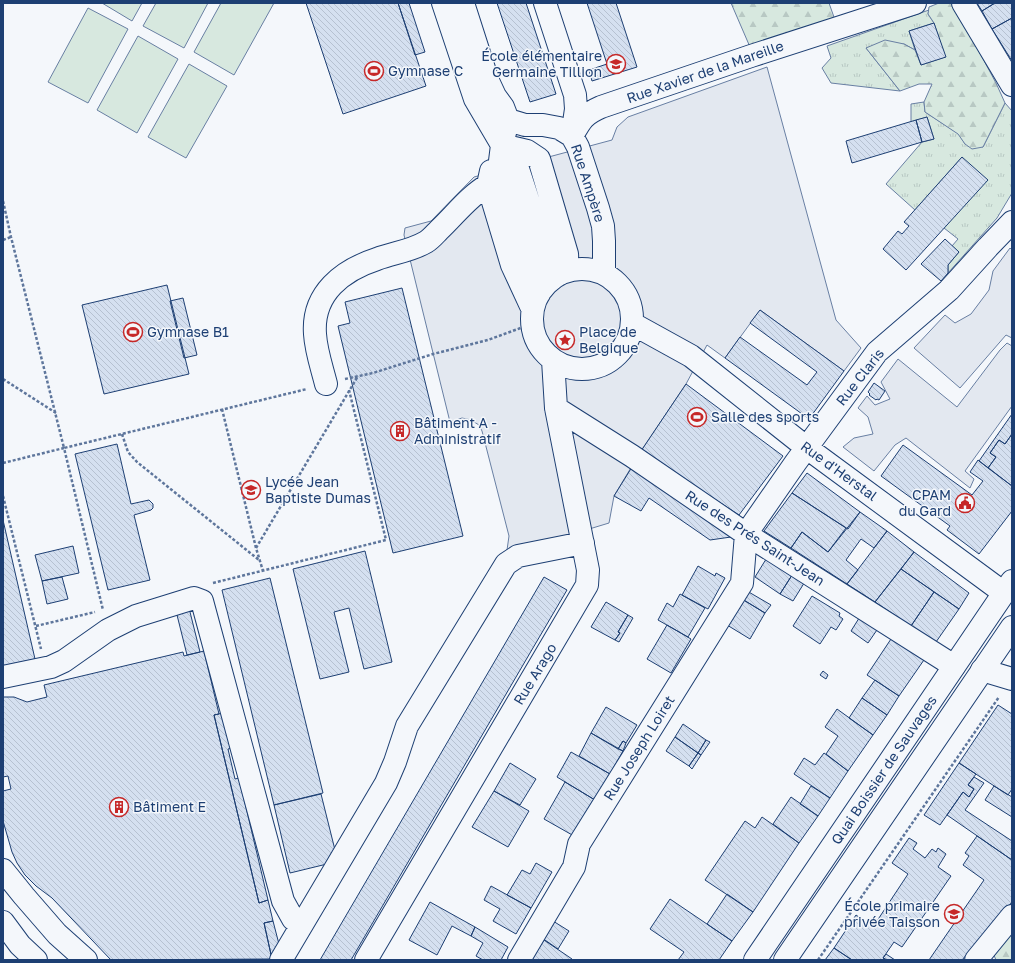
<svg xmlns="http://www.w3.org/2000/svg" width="1015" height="963" font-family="'Golos Text',sans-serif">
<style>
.grass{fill:url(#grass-tufts);stroke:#687fa3}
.forest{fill:url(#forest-firs);stroke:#687fa3}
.garden{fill:#d7e8df;stroke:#687fa3}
.parking{fill:#e3e8f0;stroke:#687fa3}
.building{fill:url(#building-back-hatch);stroke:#1d3f73}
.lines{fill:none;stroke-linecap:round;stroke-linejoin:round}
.minor-casing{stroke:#1d3f73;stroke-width:24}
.major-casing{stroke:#1d3f73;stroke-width:24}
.path{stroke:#5e769c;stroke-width:2.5;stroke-dasharray:3 2;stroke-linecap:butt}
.minor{stroke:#f4f7fb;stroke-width:22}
.major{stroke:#f4f7fb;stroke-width:22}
.labels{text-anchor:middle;stroke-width:3;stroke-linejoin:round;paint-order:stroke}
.poi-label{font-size:14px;fill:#1d3f73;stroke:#f4f7fb;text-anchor:start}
.street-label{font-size:14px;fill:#1d3f73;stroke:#f4f7fb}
</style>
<defs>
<pattern id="grass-tufts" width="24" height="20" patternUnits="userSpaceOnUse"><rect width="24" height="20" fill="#d7e8df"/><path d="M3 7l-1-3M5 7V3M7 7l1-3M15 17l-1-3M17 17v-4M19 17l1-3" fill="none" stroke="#b8c8c3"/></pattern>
<pattern id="forest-firs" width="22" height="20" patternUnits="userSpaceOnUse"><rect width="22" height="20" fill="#d7e8df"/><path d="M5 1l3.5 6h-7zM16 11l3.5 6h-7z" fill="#b8c8c3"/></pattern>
<pattern id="building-back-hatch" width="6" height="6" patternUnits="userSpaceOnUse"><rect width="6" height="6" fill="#d5e0f0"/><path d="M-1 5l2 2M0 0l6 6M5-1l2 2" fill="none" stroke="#b6c1d1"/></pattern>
</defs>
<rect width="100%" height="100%" fill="#f4f7fb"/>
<path class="grass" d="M929 10 928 14 934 23 909 31 915 50 904 44 866 48 900 91 831 83 822 68 831 58 827 46Z
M924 102 925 112 959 134 965 144 983 147 1005 103 1012 111V193L997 218 948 273V265L959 252 952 246 958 239 944 228 962 157 915 210 886 184 922 142 934 139 927 117 911 122V104Z"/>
<path class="forest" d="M731 3H829L835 20 750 47Z
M939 3H953L996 83 1005 103 983 147 972 149 965 144 958 134 925 112 924 102 932 84H919L900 91 866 48 885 40 904 44 915 50 921 65 945 57 934 23 928 14 929 7Z
M1012 932V960H996L993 953Z"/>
<path class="garden" d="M102 3H142L132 21Z
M156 3H208L184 48 143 26Z
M221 3H274L234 75 194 52Z
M88 8 128 29 88 103 48 82Z
M138 36 178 59 137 133 97 110Z
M189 64 227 86 186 158 148 137Z"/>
<path class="parking" d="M767 67 836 320 861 348 844 371 760 310 725 358 707 345 686 384 641 451 614 496 609 523 553 540 507 550 509 536 482 431 479 425 471 420 462 418 450 422 404 235 405 228 431 221 474 177 612 140 617 127 628 117Z
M1010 248 1012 250V338L1006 335 960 388 914 348 945 315 955 323 971 314 989 290 993 271Z
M1007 343 1012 346V406L965 471 974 479 970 488 906 438 895 445 874 471 843 447 854 438 873 434 868 417 858 408 867 396 875 405 890 399 881 382 898 359 957 407 1000 350Z"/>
<path class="building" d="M306 3H398L426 86 343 114Z
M398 3H409L425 52 415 55Z
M497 3H526L556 94 530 102Z
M587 3H616L637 67 592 81 589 70 607 64Z
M977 3H995L982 11Z
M995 3H1012V18L992 29 982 11Z
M1012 18V61L992 29Z
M934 23 946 57 921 65 909 31Z
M927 117 934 139 922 142 916 120Z
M916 120 922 142 852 163 846 141Z
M962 157 988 180 906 270 883 249 898 231 902 234 909 226 904 222Z
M945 239 959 252 948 265V273L941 281 921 264Z
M167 285 189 374 104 394 82 305Z
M402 288 463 536 393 553 338 326 350 323 345 302Z
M183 298 197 355 184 358 170 301Z
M760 310 844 371 809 419 725 358 740 337 807 385 817 372 750 323Z
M874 383 885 391 879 400 877 399 876 400 869 395 870 394 868 392Z
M686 384 783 456 739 515 641 451Z
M1012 414V434L1005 444 999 440 990 453 996 457 988 468 979 461Z
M1012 434V486L988 468 996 457 990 453 999 440 1005 444Z
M117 444 131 504 149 500 153 504V508L151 510 134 515 150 580 108 590 75 454Z
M903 445 972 495 983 481 970 472 978 460 1012 486V511L979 554 947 530 950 526 881 476Z
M632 467 731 537 710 540 649 498 641 511 614 496Z
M807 473 860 512 848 529 792 493Z
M792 493 846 528 828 552 802 532 791 548 764 531Z
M860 512 887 531 874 548 861 539 846 560 858 570 847 584 791 548 802 532 828 552Z
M3 520 35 659 3 667Z
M887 531 914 552 875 602 847 584Z
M73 546 79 573 42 581 35 555Z
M365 551 392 662 364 669 349 608 334 612 349 672 320 679 293 569Z
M914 552 969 593 959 609 901 569Z
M768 556 794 572 780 594 755 577Z
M698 566 715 576 716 573 725 578 708 609 682 595Z
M901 569 934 592 911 626 875 602Z
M794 572 806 580 793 601 780 594Z
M62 577 68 599 47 604 42 581Z
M544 577 567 590 530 653 351 960H320Z
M270 578 323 793 274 805 222 590Z
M747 591 771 605 765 613 742 599Z
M934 592 959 609 936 642 911 626Z
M680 594 705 608 688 637 658 620 667 603 673 607Z
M812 596 840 613 839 616 843 619 836 630 831 627 820 644 793 626Z
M742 599 765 613 750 639 727 625Z
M606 602 628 615 618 632 620 633 615 640 591 627Z
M188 604 200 652 187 655 175 607Z
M628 615 633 618 619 642 615 640 620 633 618 632Z
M861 615 879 627 868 643 851 631Z
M667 625 691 639 671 673 647 659Z
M893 636 926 657 899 696 867 675Z
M204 651 219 714 214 715 259 903 268 900 273 921 264 923 272 959 111 960 52 898 36 886 25 875 17 863 12 852 3 821V791L11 789 8 776 3 777V697H14L27 702 47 697 44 685 183 652 184 656Z
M823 671 828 675 826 679 820 675Z
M875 680 899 696 887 715 862 698Z
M862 698 887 715 873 735 849 718Z
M998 705 1012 714V789L1008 795 959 763Z
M606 707 637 725 626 743 623 741 618 749 591 733Z
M837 709 873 735 848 771 826 754 838 736 825 727Z
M223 713 232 748 228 749 235 779 239 778 268 900 259 903 214 715Z
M683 724 706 740 698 753 675 737Z
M591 733 623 751 610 774 579 756Z
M675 737 698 753 689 766 666 751Z
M706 740 710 742 701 755 698 753Z
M623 741 626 743 623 751 618 749Z
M571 752 610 774 595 800 557 777Z
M698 753 701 755 692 769 689 766Z
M824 753 848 771 830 798 794 774 804 758 815 765Z
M510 763 536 779 520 805 494 791Z
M959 763 976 774 968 785 974 789 969 797 963 792 940 825 924 815Z
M974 777 984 783 965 810 1012 841V860L947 815 963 792 969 797 974 789 968 785Z
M565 782 595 800 574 836 544 819Z
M811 786 830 798 818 816 800 804Z
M994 786 1012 797V817L985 800Z
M494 791 529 811 508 847 472 827Z
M321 794 335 850 327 864 290 873 274 805Z
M791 797 818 816 799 843 773 824Z
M762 817 799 843 753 912 705 880 745 821 755 828Z
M977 836 1012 860V902L962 960H929L984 880 963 865 969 856 965 853Z
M909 838 917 843 913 849 925 858 932 849 936 852 938 848 946 854 938 867 951 876 902 947 894 942 883 958 887 960H852L834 948 856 915 873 927 908 874 892 863Z
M536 863 552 872 531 908 507 895 522 870 530 874Z
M491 886 531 908 516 934 493 921 500 909 484 900Z
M727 894 753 912 732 941 707 924Z
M670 899 732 941 719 960H678L684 952 650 929Z
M430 902 475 927 471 936 452 926 437 955 409 940Z
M273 921 280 948 272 959 264 923Z
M553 921 569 931 558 949 542 938Z
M475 927 508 947 501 960H483L476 956 483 943 471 936Z
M544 940 572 959 571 960H531Z
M834 948 852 960H825Z
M886 954 895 960H887L883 958Z"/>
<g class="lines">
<defs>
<path id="minor" d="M443 3 475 99 502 145 517 166 550 267V275L548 282
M463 3 488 81 495 96 503 107 508 120 502 145 500 161V171L539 294
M545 3 575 95 576 109 572 136 578 147 598 208 603 226 604 241V273
M963 3 1012 85
M495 116 525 125H543L559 128 572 136
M572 136C581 120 583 115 601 107L751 56 915 3
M502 145 527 151 539 159 567 254C568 262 564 267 560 274
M491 171 488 185 512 265 531 306
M532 319a50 50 0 1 1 100 0a50 50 0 1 1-100 0Z
M633 324 691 356 807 448 1004 593
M326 384C322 368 316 351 315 334 312 293 343 270 377 259 393 253 411 251 426 242 431 239 435 234 439 230 455 215 469 196 488 185
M556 408 632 456 746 534 954 666
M982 670 1012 679
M3 677 51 667 64 661 108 630 136 616 194 598 202 601 283 901 293 919 301 925
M3 870 24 896 57 934 86 960
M281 960 386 783 395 762 407 726 506 564 518 556 583 543
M366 960 587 585 588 570 556 408 553 360
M519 960 574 867 579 844 742 583 746 534 796 462 877 352 949 290 988 247 1012 222
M976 960 1012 916"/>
<path id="major" d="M3 922 20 945 36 960
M755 960 1012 581
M785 960 1012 627"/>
</defs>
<use href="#minor" class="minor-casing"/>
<use href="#major" class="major-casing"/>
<path class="path" d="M3 201 11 237 64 448 307 389
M3 240 11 237
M3 379 56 413
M345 379 373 373 433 354 488 340 526 326
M222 409 256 548 263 571
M122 434 128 452 137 462 259 560
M3 463 64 448 103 610
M3 496 41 649
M256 548 358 376
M213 583 386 540 349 390
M36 626 95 612
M818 960 999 697"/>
<use href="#minor" class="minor"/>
<use href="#major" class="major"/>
</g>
<defs>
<symbol id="school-ring" viewBox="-11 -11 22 22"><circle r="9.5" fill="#f4f7fb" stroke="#c62828" stroke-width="1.5"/><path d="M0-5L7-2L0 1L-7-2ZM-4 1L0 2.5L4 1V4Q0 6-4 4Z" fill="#c62828"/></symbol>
<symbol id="stadium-ring" viewBox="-11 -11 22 22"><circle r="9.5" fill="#f4f7fb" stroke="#c62828" stroke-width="1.5"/><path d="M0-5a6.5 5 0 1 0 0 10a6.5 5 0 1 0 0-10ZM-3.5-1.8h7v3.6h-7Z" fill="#c62828"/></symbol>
<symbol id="sight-ring" viewBox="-11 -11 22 22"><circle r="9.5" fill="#f4f7fb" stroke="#c62828" stroke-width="1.5"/><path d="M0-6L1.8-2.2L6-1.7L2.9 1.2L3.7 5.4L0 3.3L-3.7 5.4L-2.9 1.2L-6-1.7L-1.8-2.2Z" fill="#c62828"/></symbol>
<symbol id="building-ring" viewBox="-11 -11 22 22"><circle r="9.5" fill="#f4f7fb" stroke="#c62828" stroke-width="1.5"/><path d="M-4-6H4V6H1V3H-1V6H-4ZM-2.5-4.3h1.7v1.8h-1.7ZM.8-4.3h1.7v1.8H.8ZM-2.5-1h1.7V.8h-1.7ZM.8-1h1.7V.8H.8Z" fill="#c62828"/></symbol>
<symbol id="civic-ring" viewBox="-11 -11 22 22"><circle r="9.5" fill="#f4f7fb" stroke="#c62828" stroke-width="1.5"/><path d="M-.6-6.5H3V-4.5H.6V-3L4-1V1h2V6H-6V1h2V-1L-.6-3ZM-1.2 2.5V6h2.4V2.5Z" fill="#c62828"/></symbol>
</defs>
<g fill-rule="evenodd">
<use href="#school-ring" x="605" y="53" width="22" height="22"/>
<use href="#stadium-ring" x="363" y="60" width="22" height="22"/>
<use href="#stadium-ring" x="122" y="321" width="22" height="22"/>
<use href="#sight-ring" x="554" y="329" width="22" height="22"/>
<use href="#stadium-ring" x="686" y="406" width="22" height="22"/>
<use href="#building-ring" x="389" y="420" width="22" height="22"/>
<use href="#school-ring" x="240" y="479" width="22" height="22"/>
<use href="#civic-ring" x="954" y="492" width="22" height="22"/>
<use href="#building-ring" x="108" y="796" width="22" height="22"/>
<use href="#school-ring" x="943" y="903" width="22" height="22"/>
</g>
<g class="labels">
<g class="poi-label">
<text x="602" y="61" text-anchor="end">École élémentaire<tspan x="602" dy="16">Germaine Tillion</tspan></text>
<text x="388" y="76">Gymnase C</text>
<text x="147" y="337">Gymnase B1</text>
<text x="579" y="337">Place de<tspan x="579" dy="16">Belgique</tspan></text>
<text x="711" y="422">Salle des sports</text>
<text x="414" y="428">Bâtiment A -<tspan x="414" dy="16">Administratif</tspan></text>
<text x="265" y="487">Lycée Jean<tspan x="265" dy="16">Baptiste Dumas</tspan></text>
<text x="951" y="500" text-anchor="end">CPAM<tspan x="951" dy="16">du Gard</tspan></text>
<text x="133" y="812">Bâtiment E</text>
<text x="940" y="911" text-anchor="end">École primaire<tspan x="940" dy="16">privée Taisson</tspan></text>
</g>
<g class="street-label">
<text transform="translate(705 72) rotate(-19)" y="5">Rue Xavier de la Mareille</text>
<text transform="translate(588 183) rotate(72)" y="5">Rue Ampère</text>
<text transform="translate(860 377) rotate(-52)" y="5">Rue Claris</text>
<text transform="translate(839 471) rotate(36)" y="5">Rue d'Herstal</text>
<text transform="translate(755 538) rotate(33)" y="5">Rue des Prés Saint-Jean</text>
<text transform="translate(535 674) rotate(-59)" y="5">Rue Arago</text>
<text transform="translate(639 748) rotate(-58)" y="5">Rue Joseph Loiret</text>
<text transform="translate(884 770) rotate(-56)" y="5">Quai Boissier de Sauvages</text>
</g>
</g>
<rect width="1015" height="963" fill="none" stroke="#1d3f73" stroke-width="8"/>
</svg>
